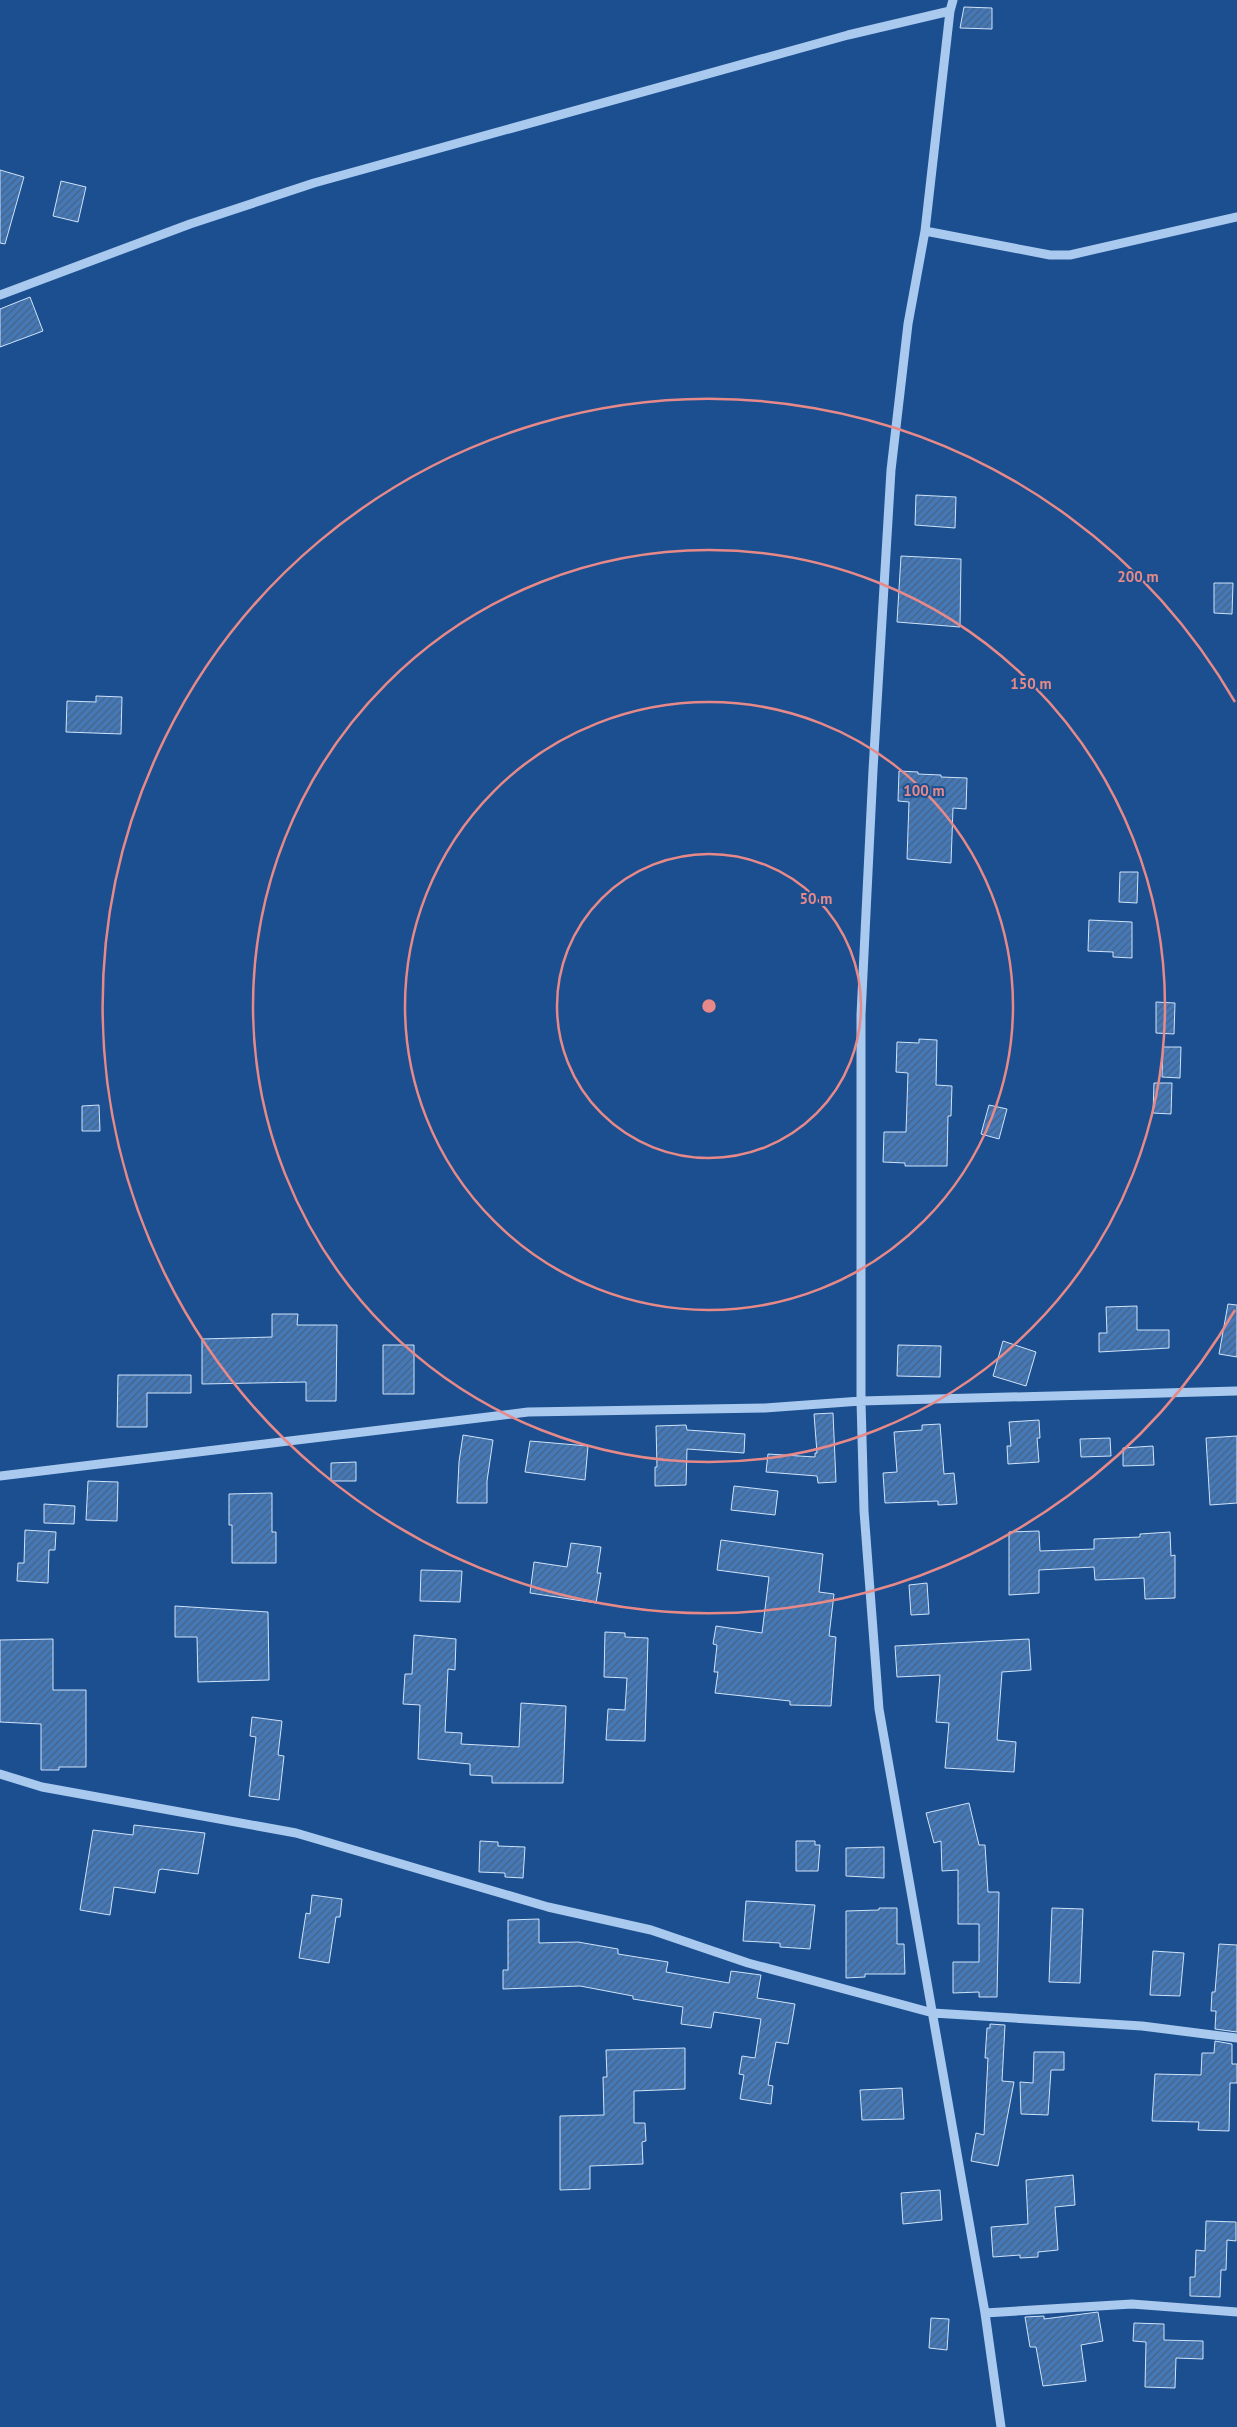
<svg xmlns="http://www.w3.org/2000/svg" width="1237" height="2427" font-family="'PT Sans',sans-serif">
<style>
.building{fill:url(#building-hatch);stroke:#cfe3fa}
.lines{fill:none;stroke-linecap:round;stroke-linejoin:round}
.minor{stroke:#a9c9ee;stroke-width:9}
.ring{fill:none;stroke:#e88989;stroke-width:2.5}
.centre{fill:#e88989;stroke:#1b4f8f;stroke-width:2.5}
.ring-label{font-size:15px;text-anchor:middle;font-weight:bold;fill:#e88989;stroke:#1b4f8f;stroke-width:4;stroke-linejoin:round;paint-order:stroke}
</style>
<defs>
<pattern id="building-hatch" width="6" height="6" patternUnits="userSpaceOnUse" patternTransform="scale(1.25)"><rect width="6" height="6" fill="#4478b7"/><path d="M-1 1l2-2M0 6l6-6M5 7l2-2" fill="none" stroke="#486282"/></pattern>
</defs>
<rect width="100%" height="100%" fill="#1b4f8f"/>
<path class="building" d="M964 7 992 8V29L960 28Z
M0 170 24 177 5 244 0 243Z
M61 181 86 187 78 222 53 216Z
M30 297 43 331 0 347V309Z
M916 495 956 497 955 528 915 525Z
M901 556 961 559 960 627 897 622Z
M1214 583H1233L1232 614 1214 613Z
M96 696 122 697 121 734 66 732 67 701 96 702Z
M899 771 918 772V774L941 775V777L967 778 966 809 953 808 951 863 907 859 909 802 898 801Z
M1120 872H1138L1137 903 1119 902Z
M1089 920 1132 922V958L1113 957V952L1088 951Z
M1156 1002 1175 1003 1174 1034 1156 1033Z
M919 1039 937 1040 936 1085 952 1086 951 1116H948L947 1166H905V1163L883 1162 884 1132H906L908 1073 896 1072 897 1042 919 1043Z
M1163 1047H1181L1180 1078 1162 1077Z
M1154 1083H1172L1171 1114 1153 1113Z
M99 1105 100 1131H82V1106Z
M989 1105 1007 1109 999 1139 981 1134Z
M1228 1304 1237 1305V1357L1219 1354Z
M1137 1306V1330H1169V1348L1099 1352V1333H1107L1106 1307Z
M272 1314H298L297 1325H337L336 1401H306V1382L202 1384V1339L272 1337Z
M1003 1341 1036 1352 1026 1386 993 1376Z
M383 1345H414V1394H383Z
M898 1345 941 1346 940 1377 897 1376Z
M118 1375H191V1393H147V1427H117Z
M833 1413 836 1482 818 1483 817 1476 766 1472 768 1454 815 1457V1453H817L814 1414Z
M1039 1420 1040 1438H1037L1039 1462 1008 1464 1007 1446H1011L1009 1422Z
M940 1424 944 1474 954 1473 957 1504 938 1505V1501L885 1503 883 1473 897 1472 894 1432 922 1430V1425Z
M686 1425 687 1430 745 1434 744 1453 687 1449 686 1485 655 1486V1467H657L656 1426Z
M463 1435 493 1440 487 1481V1503H457L459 1462Z
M1237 1436V1503L1210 1505 1206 1438Z
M1110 1438 1111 1456 1081 1457 1080 1439Z
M530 1441 588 1446 585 1480 525 1472Z
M1153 1446 1154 1465 1123 1466V1448Z
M356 1462V1481H331V1463Z
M88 1481 118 1482 117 1521 86 1520Z
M734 1486 778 1491 775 1515 731 1510Z
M272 1493V1532H276V1563H232V1525H229V1494Z
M44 1504 75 1506 74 1524 44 1523Z
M25 1530 56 1532 55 1550H49L48 1583 17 1581 18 1563H24Z
M1039 1531 1040 1551 1094 1549V1539L1140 1537V1534L1170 1532 1171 1556 1175 1555V1598L1145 1599 1144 1578 1095 1580 1094 1567 1039 1570V1593L1009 1595V1532Z
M721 1540 823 1554 819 1592 834 1594 829 1636 836 1637 831 1706 790 1705V1701L715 1693 718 1672H714L717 1645 713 1644 716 1626 762 1633 769 1577 717 1570Z
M571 1543 601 1547 597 1573H601L596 1603 530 1593 534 1562 567 1567Z
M421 1570 462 1571 460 1602 420 1601Z
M927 1583 929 1614 911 1615 909 1585Z
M175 1606 268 1612 269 1680 198 1682 197 1637H175Z
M605 1632 625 1633V1637L648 1638 645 1741 606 1740 608 1709 625 1710 627 1678 604 1677Z
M414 1635 456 1639 455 1670 448 1669 445 1732 462 1733 461 1744 519 1747 521 1703 566 1706 563 1783H492V1776L470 1775V1764L418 1759 420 1705 403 1704 405 1674H412Z
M53 1639V1690H86V1767H59V1770H41V1724L0 1722V1640Z
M1029 1639 1031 1670 1002 1672 997 1740 1016 1742 1014 1772 945 1768 949 1723 936 1722 940 1675 897 1677 895 1646Z
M252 1717 282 1721 278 1755 284 1756 279 1800 249 1796 256 1737 250 1736Z
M969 1803 979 1845H985L988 1892H999L997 1997H979V1992L953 1993V1962H979V1924H958V1870L942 1871 941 1841 934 1843 926 1813Z
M134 1825 205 1833 198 1874 162 1869 159 1870 155 1893 114 1887 110 1915 80 1910 93 1830 133 1835Z
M480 1841 498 1842V1846L525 1847 523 1878 505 1877V1873L479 1872Z
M796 1841H815V1845H820L818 1871H796Z
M884 1847V1878L846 1876V1848Z
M312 1895 342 1899 340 1917H336L329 1963 299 1958 306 1913 310 1914Z
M746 1901 815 1905 810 1949 780 1947V1943L743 1941Z
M879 1908H897V1944H904L905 1974H865V1977L846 1978V1911L879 1910Z
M1052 1908 1083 1909 1080 1983 1049 1982Z
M539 1919V1943L578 1942 618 1949V1954L668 1962 666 1972 729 1983 731 1971 761 1975 757 1998 795 2004 788 2044 776 2042 768 2085 773 2086 771 2104 740 2099 744 2075 739 2074 742 2056 755 2058 761 2019 714 2012 711 2028 681 2024 683 2007 633 1999V1996L580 1986 503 1989V1970H508V1920Z
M1219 1944 1237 1945V2032L1215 2029 1216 2011H1211L1212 1992H1215Z
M1153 1951 1184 1953 1180 1996 1150 1995Z
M990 2024 1005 2025 1002 2081 1014 2082 998 2166 971 2161 976 2133 984 2135 988 2058H985L987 2028H990Z
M1215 2041 1232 2044V2064H1237V2083H1230L1229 2131 1198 2130 1199 2122 1152 2121 1155 2074 1201 2075 1202 2053H1214Z
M685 2048V2089L634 2091V2123H645L646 2141 642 2142 643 2164 590 2166V2189L560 2190V2116L604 2115 603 2077H607L606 2050Z
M1034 2052H1064V2070H1051L1048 2115 1021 2114 1020 2082 1033 2083Z
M902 2088 904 2119 862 2120 860 2090Z
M1073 2175 1075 2205 1055 2207 1058 2250 1038 2252V2257L1020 2258V2255L993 2257 991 2227 1028 2224 1026 2180Z
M940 2190 942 2220 903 2224 901 2193Z
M1206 2221 1236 2222V2241L1227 2240 1226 2270H1221L1220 2297 1190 2296V2277H1195L1196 2250 1205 2251Z
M1098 2312 1103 2341 1081 2345 1086 2381 1043 2386 1036 2347H1030L1025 2317 1044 2316V2319Z
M931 2318 949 2319 947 2350 929 2348Z
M1134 2323 1164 2324V2340L1203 2341V2359L1176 2358 1175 2388 1145 2387 1146 2342 1133 2341Z"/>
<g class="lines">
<path class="minor" d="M953 0 950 11 925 231 908 324 891 470 873 770 861 1015V1401L864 1511 879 1709 985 2313 1001 2427
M925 231 1050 255H1070L1237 217
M0 295 190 224 314 183 848 35 950 11
M0 1476 528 1412 765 1408 861 1401 1237 1391
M0 1774 42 1787 296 1833 548 1907 651 1930 748 1963 933 2013 1142 2026 1237 2038
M985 2313 1132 2304 1237 2312"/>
</g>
<g class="ring">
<circle cx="709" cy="1006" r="152"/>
<circle cx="709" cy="1006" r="304"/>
<circle cx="709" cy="1006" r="456"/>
<path d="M1235 1310A607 607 0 1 1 1235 702"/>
</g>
<circle cx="709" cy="1006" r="8" class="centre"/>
<g class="ring-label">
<text x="1138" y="582">200 m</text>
<text x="1031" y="689">150 m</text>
<text x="924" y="796">100 m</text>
<text x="816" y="904">50 m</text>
</g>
</svg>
